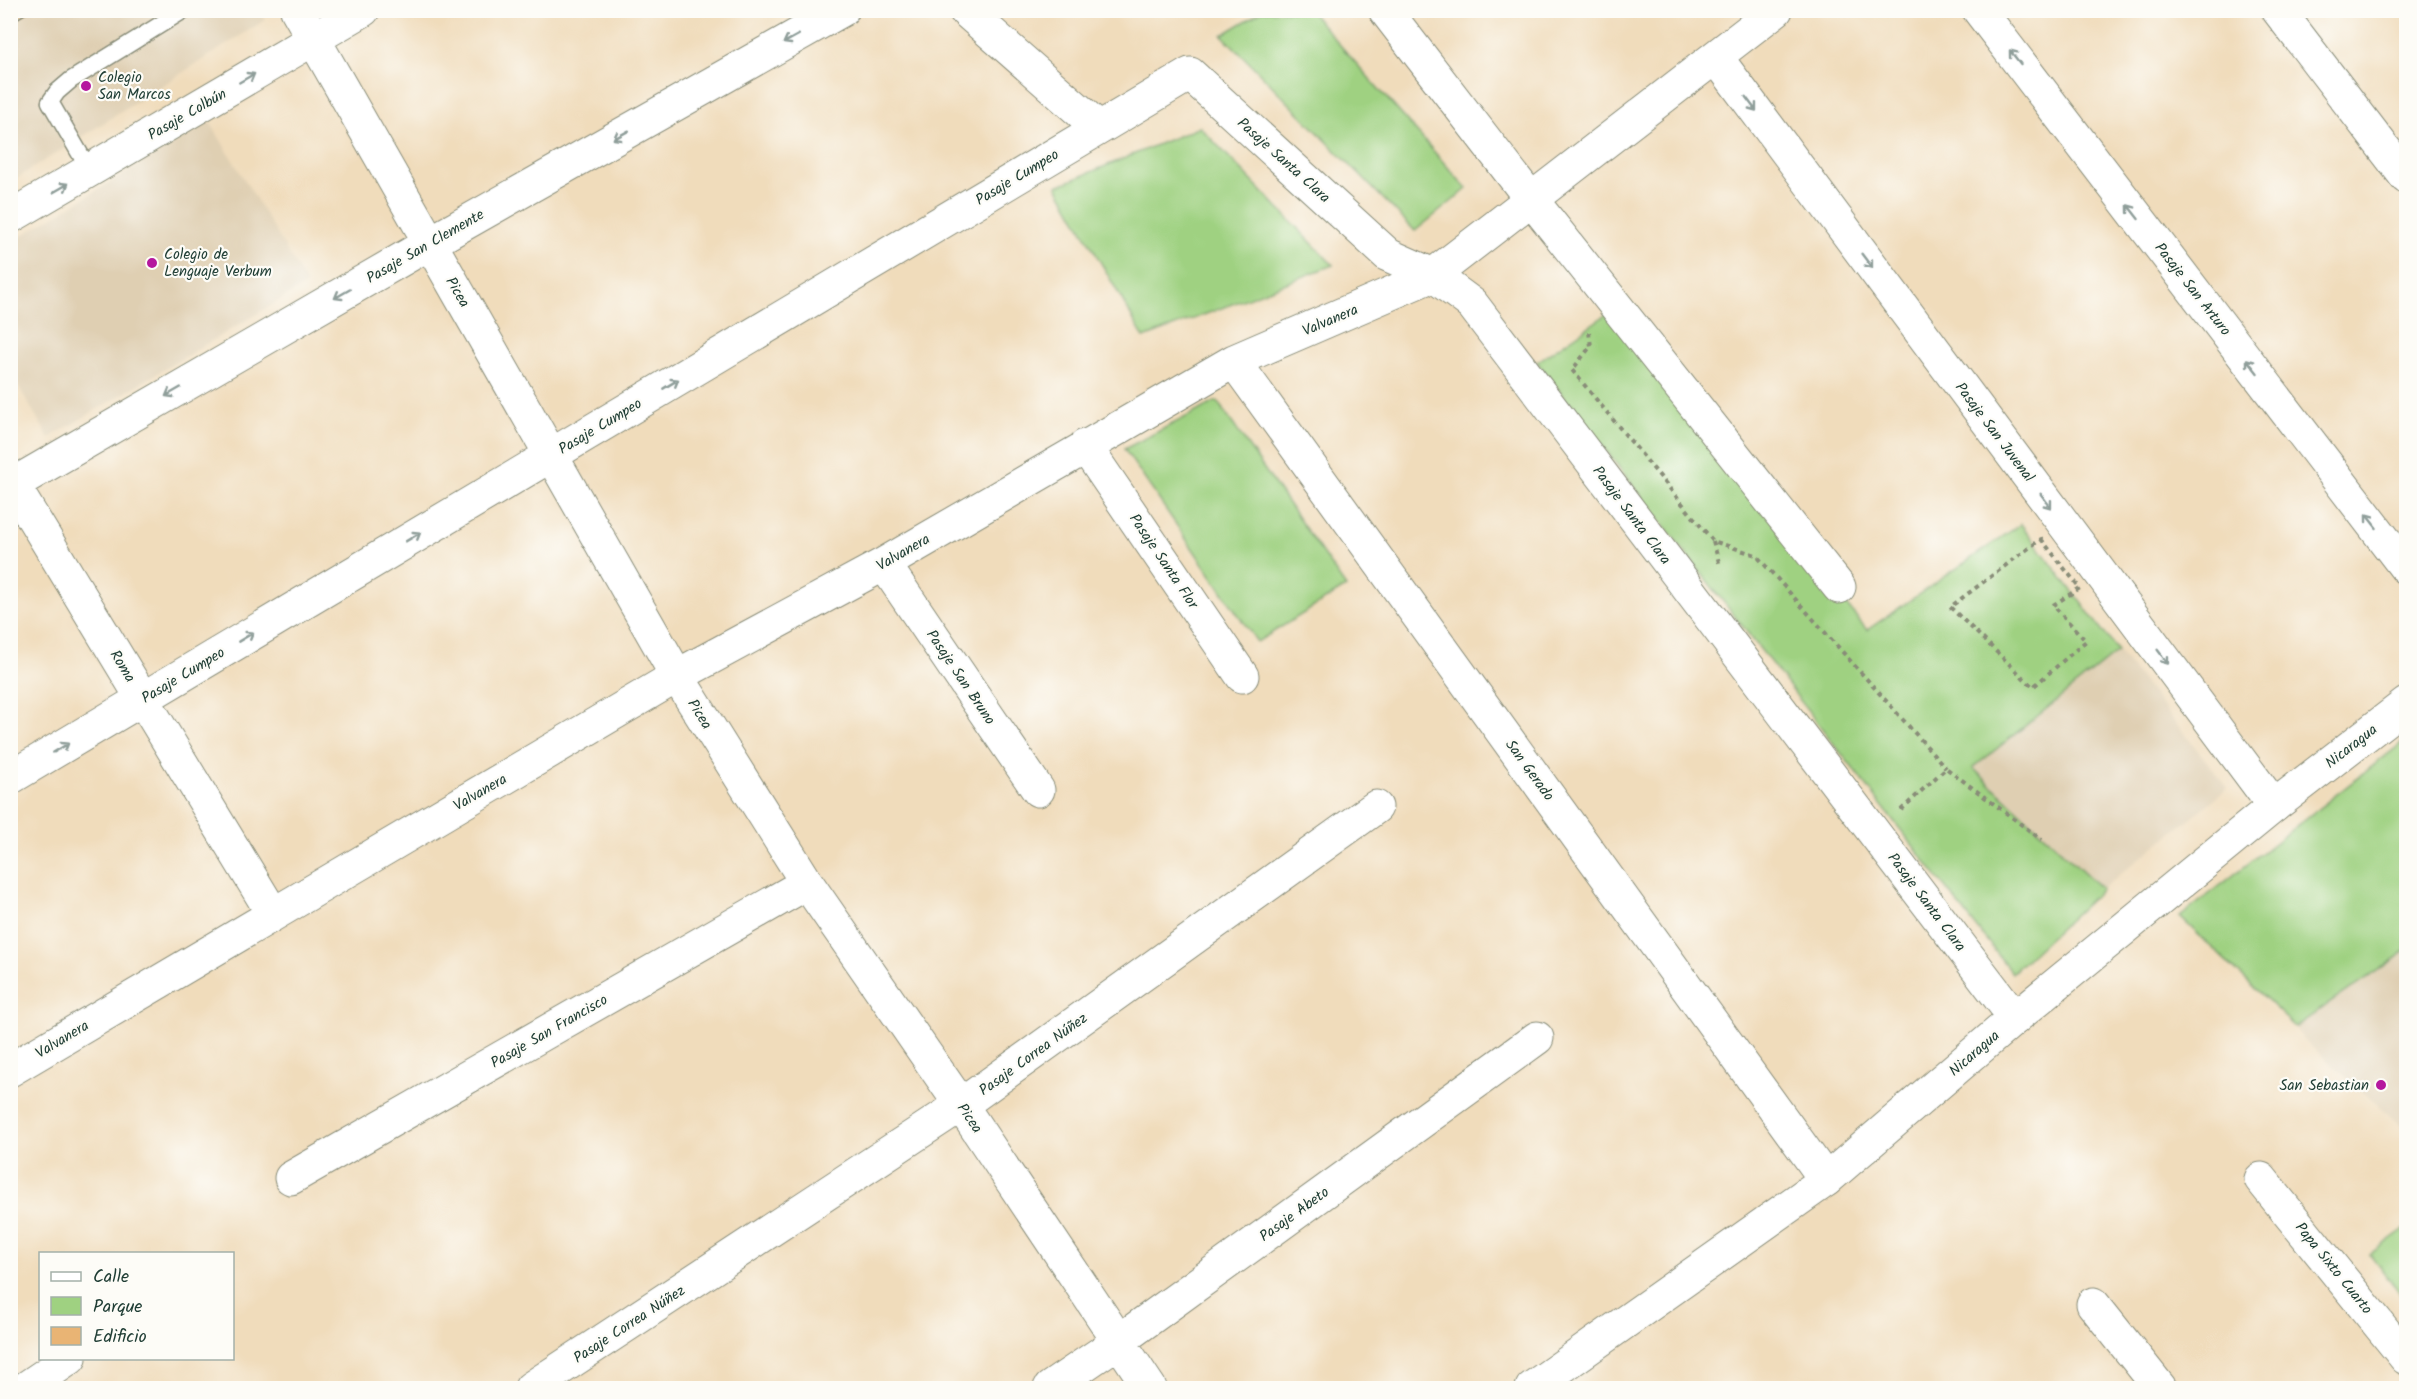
<svg xmlns="http://www.w3.org/2000/svg" width="2417" height="1399" font-family="Kalam,sans-serif">
<style>
.built{fill:#dfcfb2}
.green{fill:#9fd181;stroke:#5f875a;stroke-width:1.5}
.building{fill:#e9b474}
.lines{fill:none;stroke-linecap:round;stroke-linejoin:round}
.lane-casing{stroke:#888c78;stroke-width:19}
.street-casing{stroke:#888c78;stroke-width:35}
.secondary-casing{stroke:#888c78;stroke-width:35}
.path{stroke:#888c78;stroke-width:4;stroke-dasharray:4.5 4.5;stroke-linecap:butt}
.lane{stroke:#fff;stroke-width:16}
.street{stroke:#fff;stroke-width:33}
.secondary{stroke:#fff;stroke-width:33}
.oneway{stroke:#8f9e9a}
.poi-dot{fill:#b5179e;stroke:#fdfcf7;stroke-width:2}
.labels{text-anchor:middle;stroke-width:4.5;stroke-linejoin:round;paint-order:stroke}
.poi-label{font-size:15px;fill:#1f3d34;stroke:#fdfcf7;text-anchor:start}
.street-label{font-size:15px;fill:#1f3d34;stroke:#fdfcf7}
</style>
<rect width="100%" height="100%" fill="#fdfcf7"/>
<filter id="ink" filterUnits="userSpaceOnUse"><feTurbulence type="fractalNoise" baseFrequency=".0167" numOctaves="2"/><feDisplacementMap in="SourceGraphic" scale="12" xChannelSelector="R" yChannelSelector="G"/><feConvolveMatrix kernelMatrix="1 2 1 2 8 2 1 2 1" color-interpolation-filters="sRGB"/></filter>
<filter id="wash" filterUnits="userSpaceOnUse"><feTurbulence type="fractalNoise" baseFrequency=".008" numOctaves="4" result="noise"/><feDisplacementMap in="SourceGraphic" scale="24" xChannelSelector="R" yChannelSelector="G"/><feGaussianBlur stdDeviation="1.35" result="paint"/><feColorMatrix in="noise" values="0 0 0 0 0 0 0 0 0 0 0 0 0 0 0 0 0 1.4 0 .05"/><feComposite in="paint" operator="in"/></filter>
<g filter="url(#wash)">
<rect width="100%" height="100%" fill="#f0dcbb"/>
<path class="built" d="M11 11H259L265 20 11 182Z
M210 122 307 284 49 438 11 374V242Z
M2118 651 2228 788 2102 889 1973 768Z
M2406 951V1130L2303 1039 2295 1027Z"/>
<path class="green" d="M1262 11H1310L1467 189 1415 231 1222 35Z
M1200 127 1333 265 1144 338 1057 186Z
M1607 314 1867 630 2021 524 2118 651 1973 768 2102 889 2012 973 1537 362Z
M1217 401 1346 587 1257 642 1124 449Z
M2406 740V951L2295 1027 2180 917Z
M2406 1228V1302L2370 1254Z"/>
<g id="blocks">
<path class="building" d="M10 10H32L10 23Z"/>
</g>
</g>
<g filter="url(#ink)">
<use href="#blocks" fill-opacity="0" stroke="#888c78" stroke-width="1.5"/>
<g class="lines">
<defs>
<path id="lane" d="M90 171 50 102 57 92 71 80 184 10"/>
<path id="street" d="M297 10 677 676 807 883 961 1105 1150 1388
M965 10 1099 128
M1385 10 1531 199 1839 587
M1979 10 2406 568
M2278 10 2406 177
M1716 57 2274 806
M10 217 363 10
M1234 361 1826 1180
M1085 446 1242 676
M10 480 273 914
M10 486 430 243 842 10
M884 564 1038 790
M10 778 1190 74 1388 255 1433 275 1472 304 2015 1018
M10 1070 677 676 884 564 1234 361 1433 275 1776 10
M291 1178 807 883
M2261 1179 2406 1358
M2093 1304 2160 1388
M26 1388 70 1358
M531 1388 961 1105 1376 807
M1050 1388 1119 1341 1537 1038"/>
<path id="secondary" d="M1532 1388 1826 1180 2015 1018 2274 806 2406 704"/>
</defs>
<use href="#lane" class="lane-casing"/>
<use href="#street" class="street-casing"/>
<use href="#secondary" class="secondary-casing"/>
<path class="path" d="M1589 332 1591 346 1572 370 1713 541 1756 555 1946 768
M2041 539 2080 588 2053 605 2086 641 2033 687 1950 607Z
M1713 541 1720 566
M1901 810 1946 768 2042 840"/>
<use href="#lane" class="lane"/>
<use href="#street" class="street"/>
<use href="#secondary" class="secondary"/>
</g>
<defs><path id="oneway-shaft" d="M-6 0H5M1.5-3L5.5 0L1.5 3" fill="none" stroke-width="1.6" stroke-linecap="round" stroke-linejoin="round" transform="scale(1.5)"/></defs>
<g class="oneway">
<use href="#oneway-shaft" transform="translate(791 39) rotate(151)"/>
<use href="#oneway-shaft" transform="translate(2015 57) rotate(-128)"/>
<use href="#oneway-shaft" transform="translate(247 78) rotate(-30)"/>
<use href="#oneway-shaft" transform="translate(1751 104) rotate(53)"/>
<use href="#oneway-shaft" transform="translate(621 135) rotate(151)"/>
<use href="#oneway-shaft" transform="translate(61 188) rotate(-30)"/>
<use href="#oneway-shaft" transform="translate(2133 212) rotate(-128)"/>
<use href="#oneway-shaft" transform="translate(1867 261) rotate(53)"/>
<use href="#oneway-shaft" transform="translate(342 294) rotate(150)"/>
<use href="#oneway-shaft" transform="translate(2252 366) rotate(-128)"/>
<use href="#oneway-shaft" transform="translate(671 384) rotate(-31)"/>
<use href="#oneway-shaft" transform="translate(173 392) rotate(150)"/>
<use href="#oneway-shaft" transform="translate(2046 501) rotate(53)"/>
<use href="#oneway-shaft" transform="translate(2371 521) rotate(-128)"/>
<use href="#oneway-shaft" transform="translate(413 537) rotate(-31)"/>
<use href="#oneway-shaft" transform="translate(246 637) rotate(-31)"/>
<use href="#oneway-shaft" transform="translate(2163 657) rotate(53)"/>
<use href="#oneway-shaft" transform="translate(61 748) rotate(-31)"/>
</g>
</g>
<g class="poi-dot">
<circle cx="86" cy="86" r="6"/>
<circle cx="152" cy="263" r="6"/>
<circle cx="2381" cy="1085" r="6"/>
</g>
<g class="labels">
<g class="poi-label">
<text x="98" y="82">Colegio<tspan x="98" dy="17">San Marcos</tspan></text>
<text x="164" y="259">Colegio de<tspan x="164" dy="17">Lenguaje Verbum</tspan></text>
<text x="2369" y="1090" text-anchor="end">San Sebastian</text>
</g>
<g class="street-label">
<text transform="translate(187 114) rotate(-30)" y="5">Pasaje Colbún</text>
<text transform="translate(1284 160) rotate(42)" y="5">Pasaje Santa Clara</text>
<text transform="translate(1017 177) rotate(-31)" y="5">Pasaje Cumpeo</text>
<text transform="translate(425 246) rotate(-30)" y="5">Pasaje San Clemente</text>
<text transform="translate(2193 289) rotate(52)" y="5">Pasaje San Arturo</text>
<text transform="translate(458 292) rotate(60)" y="5">Picea</text>
<text transform="translate(1330 320) rotate(-23)" y="5">Valvanera</text>
<text transform="translate(600 426) rotate(-31)" y="5">Pasaje Cumpeo</text>
<text transform="translate(1995 432) rotate(53)" y="5">Pasaje San Juvenal</text>
<text transform="translate(1632 515) rotate(53)" y="5">Pasaje Santa Clara</text>
<text transform="translate(903 552) rotate(-30)" y="5">Valvanera</text>
<text transform="translate(1164 561) rotate(56)" y="5">Pasaje Santa Flor</text>
<text transform="translate(123 666) rotate(59)" y="5">Roma</text>
<text transform="translate(183 675) rotate(-31)" y="5">Pasaje Cumpeo</text>
<text transform="translate(961 677) rotate(56)" y="5">Pasaje San Bruno</text>
<text transform="translate(700 714) rotate(58)" y="5">Picea</text>
<text transform="translate(2351 746) rotate(-38)" y="5">Nicaragua</text>
<text transform="translate(1530 770) rotate(54)" y="5">San Gerado</text>
<text transform="translate(480 792) rotate(-30)" y="5">Valvanera</text>
<text transform="translate(1927 902) rotate(53)" y="5">Pasaje Santa Clara</text>
<text transform="translate(549 1031) rotate(-30)" y="5">Pasaje San Francisco</text>
<text transform="translate(62 1039) rotate(-31)" y="5">Valvanera</text>
<text transform="translate(1974 1053) rotate(-41)" y="5">Nicaragua</text>
<text transform="translate(1033 1054) rotate(-36)" y="5">Pasaje Correa Núñez</text>
<text transform="translate(970 1118) rotate(56)" y="5">Picea</text>
<text transform="translate(1294 1214) rotate(-36)" y="5">Pasaje Abeto</text>
<text transform="translate(2334 1268) rotate(51)" y="5">Papa Sixto Cuarto</text>
<text transform="translate(629 1324) rotate(-33)" y="5">Pasaje Correa Núñez</text>
</g>
</g>
<rect width="2417" height="1399" fill="none" stroke="#fdfcf7" stroke-width="36"/>
<rect x="39" y="1252" width="195" height="108" fill="#fdfcf7" stroke="#a4b0a9" stroke-width="1.5"/>
<rect x="51" y="1272" width="30" height="9" fill="#ffffff" stroke="#a4b0a9" stroke-width="1.5"/>
<text x="93" y="1282" font-size="18" fill="#1f3d34">Calle</text>
<rect x="51" y="1297" width="30" height="18" fill="#9fd181" stroke="#a4b0a9" stroke-width="1.5"/>
<text x="93" y="1312" font-size="18" fill="#1f3d34">Parque</text>
<rect x="51" y="1327" width="30" height="18" fill="#e9b474" stroke="#a4b0a9" stroke-width="1.5"/>
<text x="93" y="1342" font-size="18" fill="#1f3d34">Edificio</text>
</svg>
